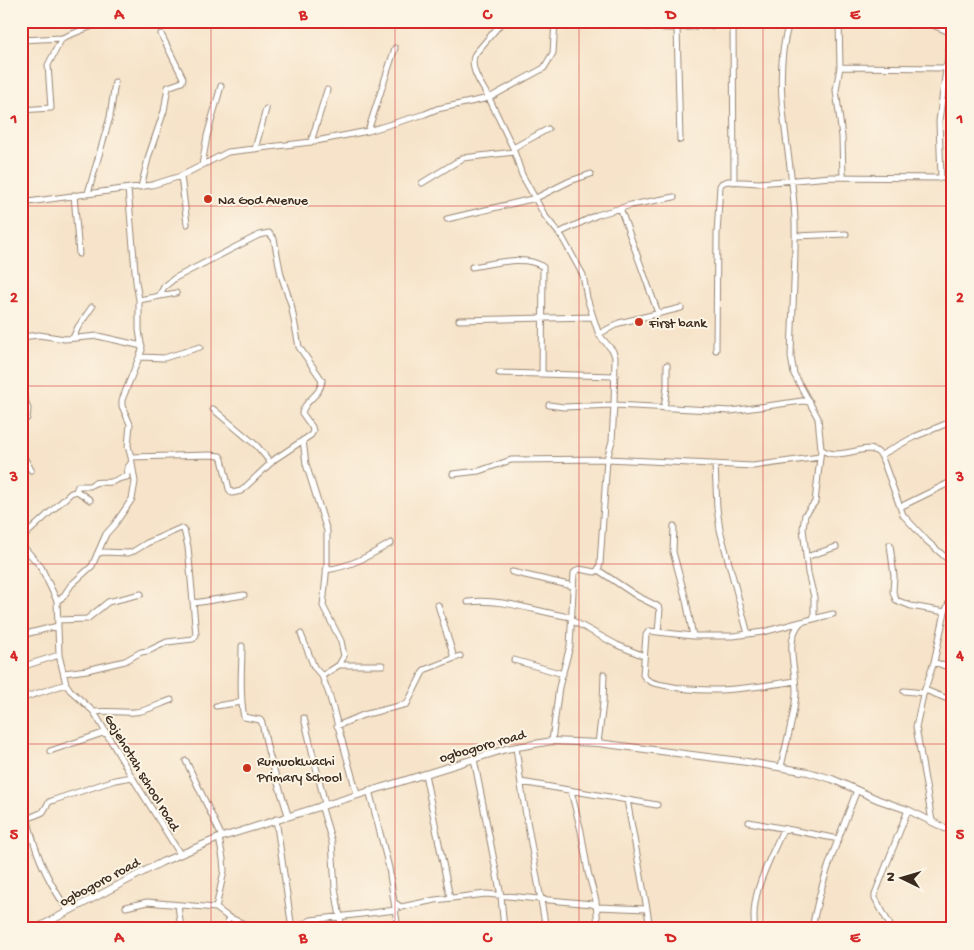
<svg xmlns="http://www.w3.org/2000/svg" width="974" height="950" font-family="'Gochi Hand',sans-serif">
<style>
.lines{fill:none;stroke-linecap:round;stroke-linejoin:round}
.minor-casing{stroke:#988674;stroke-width:7}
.tertiary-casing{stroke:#988674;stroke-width:8}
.minor{stroke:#fff;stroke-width:5}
.tertiary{stroke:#fff;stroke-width:6}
.grid{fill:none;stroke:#d62828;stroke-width:1;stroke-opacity:0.55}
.poi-dot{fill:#c8321e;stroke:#fcf5e5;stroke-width:2}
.labels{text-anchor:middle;stroke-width:4;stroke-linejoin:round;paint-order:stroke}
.poi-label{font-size:14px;fill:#3b2a1e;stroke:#fcf5e5;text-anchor:start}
.street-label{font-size:14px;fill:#3b2a1e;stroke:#fcf5e5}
.neatline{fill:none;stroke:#d62828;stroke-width:2}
.grid-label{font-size:16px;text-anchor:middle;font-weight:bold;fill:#d62828}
</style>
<rect width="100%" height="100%" fill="#fcf5e5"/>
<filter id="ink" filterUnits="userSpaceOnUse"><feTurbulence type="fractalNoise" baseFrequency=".02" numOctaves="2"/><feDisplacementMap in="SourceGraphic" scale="10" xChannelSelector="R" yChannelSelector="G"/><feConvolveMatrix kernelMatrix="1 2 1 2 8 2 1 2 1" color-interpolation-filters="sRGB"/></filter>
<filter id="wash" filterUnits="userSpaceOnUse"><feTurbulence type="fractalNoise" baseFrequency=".0096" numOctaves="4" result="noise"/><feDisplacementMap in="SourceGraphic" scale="20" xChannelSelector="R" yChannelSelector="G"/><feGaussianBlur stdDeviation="1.12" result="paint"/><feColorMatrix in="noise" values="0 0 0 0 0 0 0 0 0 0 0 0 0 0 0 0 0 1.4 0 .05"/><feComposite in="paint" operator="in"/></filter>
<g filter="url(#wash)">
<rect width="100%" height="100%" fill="#f6e3c9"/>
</g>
<g filter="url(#ink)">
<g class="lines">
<defs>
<path id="minor" d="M639 21 643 27 669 28 751 24 788 26 792 23 797 22 858 21
M839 21 840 67 836 90 842 137 843 177
M923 21 952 33
M733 25 734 182
M788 26C770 90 794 159 795 223 796 268 792 313 791 357L794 374 818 418 821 449 815 502 805 515 803 528 808 573 814 597V619
M677 27 680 140
M21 40 62 38 105 21
M840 67 946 68
M21 110 51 108 48 65 62 38
M368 131 395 48
M311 142 327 90
M513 148 548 129
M255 149 266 109
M202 165 207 136 221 86
M181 176 187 224
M422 183 463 158 514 152
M141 187 149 155 164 111 168 87 182 82 183 78 161 34
M128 189 136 282 139 300
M88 193 110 117 115 82
M74 195 79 254
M21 203 152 185 181 176 228 152 311 142 368 131 425 114 437 109 489 98C482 85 468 68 475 54L503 21
M620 208 658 313
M447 219 536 198 570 181 591 174
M559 233 597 215 631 205 674 197
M795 236 846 234
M472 267C492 264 526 254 543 267L542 374
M459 320 593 317
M599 334 619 323 681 308
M21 337 39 335 65 339 98 336 142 346
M73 338 78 327 92 307
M716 350 717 234 720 186 722 183 728 181 759 183 831 177 941 178 939 121 951 33
M141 357 164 358 200 347
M499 373 615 376
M21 387 28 409 27 418 21 422
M549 405 564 407 614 405 731 411 802 401 810 402
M664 408 667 387V365
M213 409 257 446 271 463
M303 440 306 464 327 531V565L323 606 341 641 344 656 339 665 322 676
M821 449C834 460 855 449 870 449L876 451 881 455 903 515 927 541 953 564
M21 452 31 470
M881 455 914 437 953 421
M131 457 210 455 220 456 222 459 229 489 232 493 241 491 275 459 311 435 313 431 312 427 302 413C305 399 321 396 322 380L299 347 291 304 281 275 274 239 269 233 259 235 175 278 164 287 159 296
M715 464 717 508 720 530 748 634
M453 474 479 471 511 460 607 459 753 466 820 457
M76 491 78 486H90C96 480 103 483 111 482 118 480 117 478 127 477L128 467 131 463
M900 507 953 481
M674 526 673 552 686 600 693 636
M21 539 71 493 77 491 90 500
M21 544 41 567 57 601 59 655 66 684 70 690 94 712 132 777 180 854
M890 545 894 576 893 592 896 600 911 606 945 612
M806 557 836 547
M326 570C352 566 369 556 391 543
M598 570 637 596 657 606 660 609 658 632
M512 572 573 586
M57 601 63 597 71 585 92 566 106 534 115 524 132 499 135 482 131 457 128 446 130 424 122 406V400L142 350 139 330V300L176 293
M468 602C505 598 535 612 571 617
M194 603 244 595
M438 605 454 658
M58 620 87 619 108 602 141 594
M571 620 617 645 644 656
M301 634 314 667 322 676 329 694 357 794
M21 635 58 626
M242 646C242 669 239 694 244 717L260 720 262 723 268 751 288 815
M514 660 563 674
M934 662 953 669
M339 665H382
M21 667 59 655
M64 673 87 670 125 661 141 652 148 651 167 642 193 639 196 635 188 547 184 530 181 528 147 543 134 551 128 553 103 552 97 554
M795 681C751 688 708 695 663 685 655 683 648 683 643 675L646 635 649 631 693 636H733L763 632 801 622
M925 690 953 701
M904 691 924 693
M26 697 66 684
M216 706 242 702
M94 712C108 710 120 713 134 712 145 712 160 704 171 700
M304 718 325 804
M337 726 363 715 407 704 424 670 460 656
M552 741 559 687 570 646 574 573 579 569 595 572 598 570 600 564 607 459 612 441 614 405 615 357 613 351 599 335 587 298 583 275 562 237 545 216 522 175 513 148 489 98 544 68 553 53 555 21
M598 743 603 703 604 674
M516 747 522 792 546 929
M50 751 106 732
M474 759 501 896 504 929
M186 761 222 837
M781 767C786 743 794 718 796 694 797 672 783 641 801 622L833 614
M425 774 450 898
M521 782 657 805
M21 790C26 812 30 835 39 857 46 876 57 894 68 911
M369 790 389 868 398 929
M571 791 581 831 588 872 596 901 598 929
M321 805 332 842 335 888 342 929
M27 819 43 812 49 802 54 800 115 780 132 777
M276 819 292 929
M932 821 916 727 923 695 934 662 945 612 953 594
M749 822 839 839
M219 838 223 859 224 871 216 908 228 917 256 929
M395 903 401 907 435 900 486 894 592 904 598 907 647 909 627 800
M178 905 181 929
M126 907 147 902 216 908
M647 909 650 929
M227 929 228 917
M278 929 292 926
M294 929 311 920 396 910
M755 929C749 894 770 861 783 829
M812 929C820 881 840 835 857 790
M892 929 875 898V894L908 810
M947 929 953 925"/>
<path id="tertiary" d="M35 929 162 862 219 838 506 749 552 741 598 743 747 762 808 772 832 779 879 800 908 810 953 832"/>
</defs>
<use href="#minor" class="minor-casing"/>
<use href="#tertiary" class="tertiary-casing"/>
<use href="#minor" class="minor"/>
<use href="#tertiary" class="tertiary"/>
</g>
</g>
<path class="grid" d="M211 21V929M395 21V929M579 21V929M763 21V929M21 206H953M21 386H953M21 564H953M21 744H953"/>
<g class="poi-dot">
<circle cx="208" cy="199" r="5"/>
<circle cx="639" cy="322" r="5"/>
<circle cx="247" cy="768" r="5"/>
</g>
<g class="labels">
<g class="poi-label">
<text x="218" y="204">Na God Avenue</text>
<text x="649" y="327">First bank</text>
<text x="257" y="765">Rumuokwachi<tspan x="257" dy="16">Primary School</tspan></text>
</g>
<g class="street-label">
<text transform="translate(482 745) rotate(-16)" y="5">ogbogoro road</text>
<text transform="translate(143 772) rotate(59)" y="5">Gojehotah school road</text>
<text transform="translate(99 881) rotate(-28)" y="5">ogbogoro road</text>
</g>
</g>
<rect width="974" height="950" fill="none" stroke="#fcf5e5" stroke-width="55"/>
<g transform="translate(902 878) rotate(275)" stroke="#fcf5e5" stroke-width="4" paint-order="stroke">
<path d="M0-4L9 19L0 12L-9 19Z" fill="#3b2a1e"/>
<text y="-8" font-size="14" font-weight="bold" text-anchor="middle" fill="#3b2a1e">N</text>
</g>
<rect x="28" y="28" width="918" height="894" class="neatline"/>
<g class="grid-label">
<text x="119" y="19">A</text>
<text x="303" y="19">B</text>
<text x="487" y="19">C</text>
<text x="671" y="19">D</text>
<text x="855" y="19">E</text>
<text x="14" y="123">1</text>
<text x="960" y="123">1</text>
<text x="14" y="302">2</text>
<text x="960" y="302">2</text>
<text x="14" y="481">3</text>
<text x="960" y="481">3</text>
<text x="14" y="660">4</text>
<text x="960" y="660">4</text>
<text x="14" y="839">5</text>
<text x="960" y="839">5</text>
<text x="119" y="942">A</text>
<text x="303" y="942">B</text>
<text x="487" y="942">C</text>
<text x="671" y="942">D</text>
<text x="855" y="942">E</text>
</g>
</svg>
